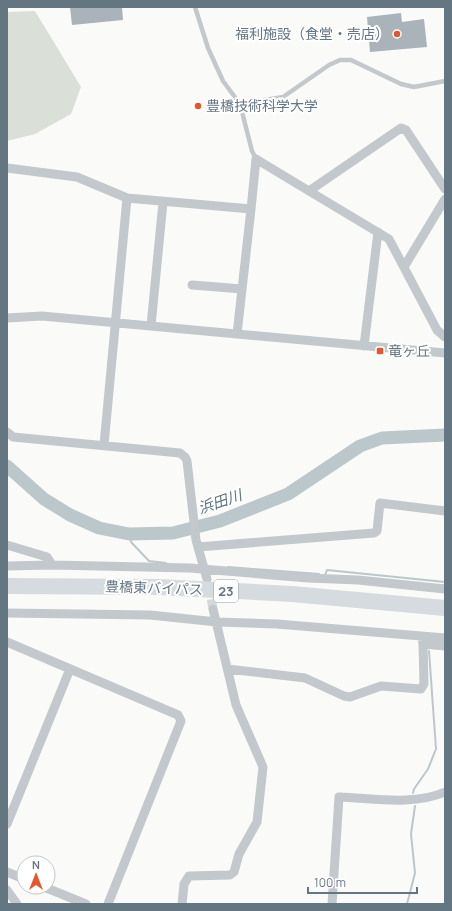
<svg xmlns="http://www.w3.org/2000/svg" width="452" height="911" font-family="Manrope,'Noto Sans JP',sans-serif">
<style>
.green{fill:#dadfd7}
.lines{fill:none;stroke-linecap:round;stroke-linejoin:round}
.stream{stroke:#bbc7cb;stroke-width:2}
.river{stroke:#bbc7cb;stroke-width:13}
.building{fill:#aab3b9}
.street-tunnel{stroke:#d5d9db;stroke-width:9;stroke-dasharray:9 4.5;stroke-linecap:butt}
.lane{stroke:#c3c8cc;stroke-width:4.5}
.street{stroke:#c3c8cc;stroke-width:9}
.highway{stroke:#d6dbdf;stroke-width:16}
.poi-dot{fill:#e4572e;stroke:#fff;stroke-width:1.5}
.labels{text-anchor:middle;stroke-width:4;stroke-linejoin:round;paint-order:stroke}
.shield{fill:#fff;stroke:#939fa8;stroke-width:1}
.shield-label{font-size:13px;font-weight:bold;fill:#657683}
.poi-label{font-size:14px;fill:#657683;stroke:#fff;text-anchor:start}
.street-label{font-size:14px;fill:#657683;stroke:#fff}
.water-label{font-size:15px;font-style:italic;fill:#60757c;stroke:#fff}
</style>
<rect width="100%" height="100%" fill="#fafaf8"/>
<path class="green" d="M35 11 81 87 71 114 35 134 7 141V12Z"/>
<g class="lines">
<path class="stream" d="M129 534 131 542 149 561 166 563
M228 567 319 574
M325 575 327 570 445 582
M413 793 414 789 428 769 436 749 429 651
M407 904 415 873 411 834 415 806"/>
<path class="river" d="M7 466 44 499 70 515 99 528 129 534 173 533 220 521 288 494 360 446 382 438 445 435"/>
</g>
<path class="building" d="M70 7H122L123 20 72 25Z
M401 13 402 22 424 19 427 47 370 52 367 17Z"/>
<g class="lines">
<path class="street-tunnel" d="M209 586 213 609"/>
<path class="lane" d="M195 7 208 48 223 81 240 104 252 151 256 159
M240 104 283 97 329 65 340 60H351L401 84 414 87 445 81"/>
<path class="street" d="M7 168 77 177 127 198 251 209 256 159 309 191 401 128 406 130 445 189
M309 191 389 239 437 330 445 337
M404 267 445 199
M192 285 242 289
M7 318 42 316 445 353
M151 326 163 202
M237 334 251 209
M364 346 378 232
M7 432 13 437 180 453 185 457 187 461 196 540 207 579
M104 445 127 198
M7 545 47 557 52 565
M198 547 374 533 377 531 380 503 445 511
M7 566 52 565 190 568 308 578 358 580 445 589
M7 613 150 615 217 622 277 624 445 638
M422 637 423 644 445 646
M7 642 178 715 181 721 108 904
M228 669 305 678 344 696 350 697 381 686 421 689 424 684 423 644
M7 824 70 669
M7 872 24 879
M44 887 86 904
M7 890 17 904
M182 904 184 884 189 876 230 875 234 872 239 854 257 822 263 767 236 705 213 609
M332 904 339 797C373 798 413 806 445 792"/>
<path class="highway" d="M7 586 159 587 292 594 445 608"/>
</g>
<g class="poi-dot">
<circle cx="397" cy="34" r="4"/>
<circle cx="198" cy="106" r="4"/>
<rect x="376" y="347" width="8" height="8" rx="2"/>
</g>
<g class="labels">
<rect class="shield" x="214" y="580" width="24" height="22" rx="3"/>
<g class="shield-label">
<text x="226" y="596">23</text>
</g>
<g class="poi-label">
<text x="389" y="39" text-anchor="end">福利施設（食堂・売店）</text>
<text x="206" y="111">豊橋技術科学大学</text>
<text x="388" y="356">竜ヶ丘</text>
</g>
<g class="street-label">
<text transform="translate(154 588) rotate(2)" y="5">豊橋東バイパス</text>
</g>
<g class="water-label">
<text transform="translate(220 502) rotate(-19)" y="5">浜田川</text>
</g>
</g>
<rect width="452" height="911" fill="none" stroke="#657683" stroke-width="16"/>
<g transform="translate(36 875)"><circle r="19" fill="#ffffff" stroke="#c1c8cd"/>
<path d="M0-3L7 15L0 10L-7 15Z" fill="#e4572e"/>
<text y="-6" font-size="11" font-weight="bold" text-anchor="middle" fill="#657683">N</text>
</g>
<path d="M308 887v6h109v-6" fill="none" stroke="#657683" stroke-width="2"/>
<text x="314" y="887" font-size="12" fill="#657683" stroke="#ffffff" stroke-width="3" paint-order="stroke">100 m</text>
</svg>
